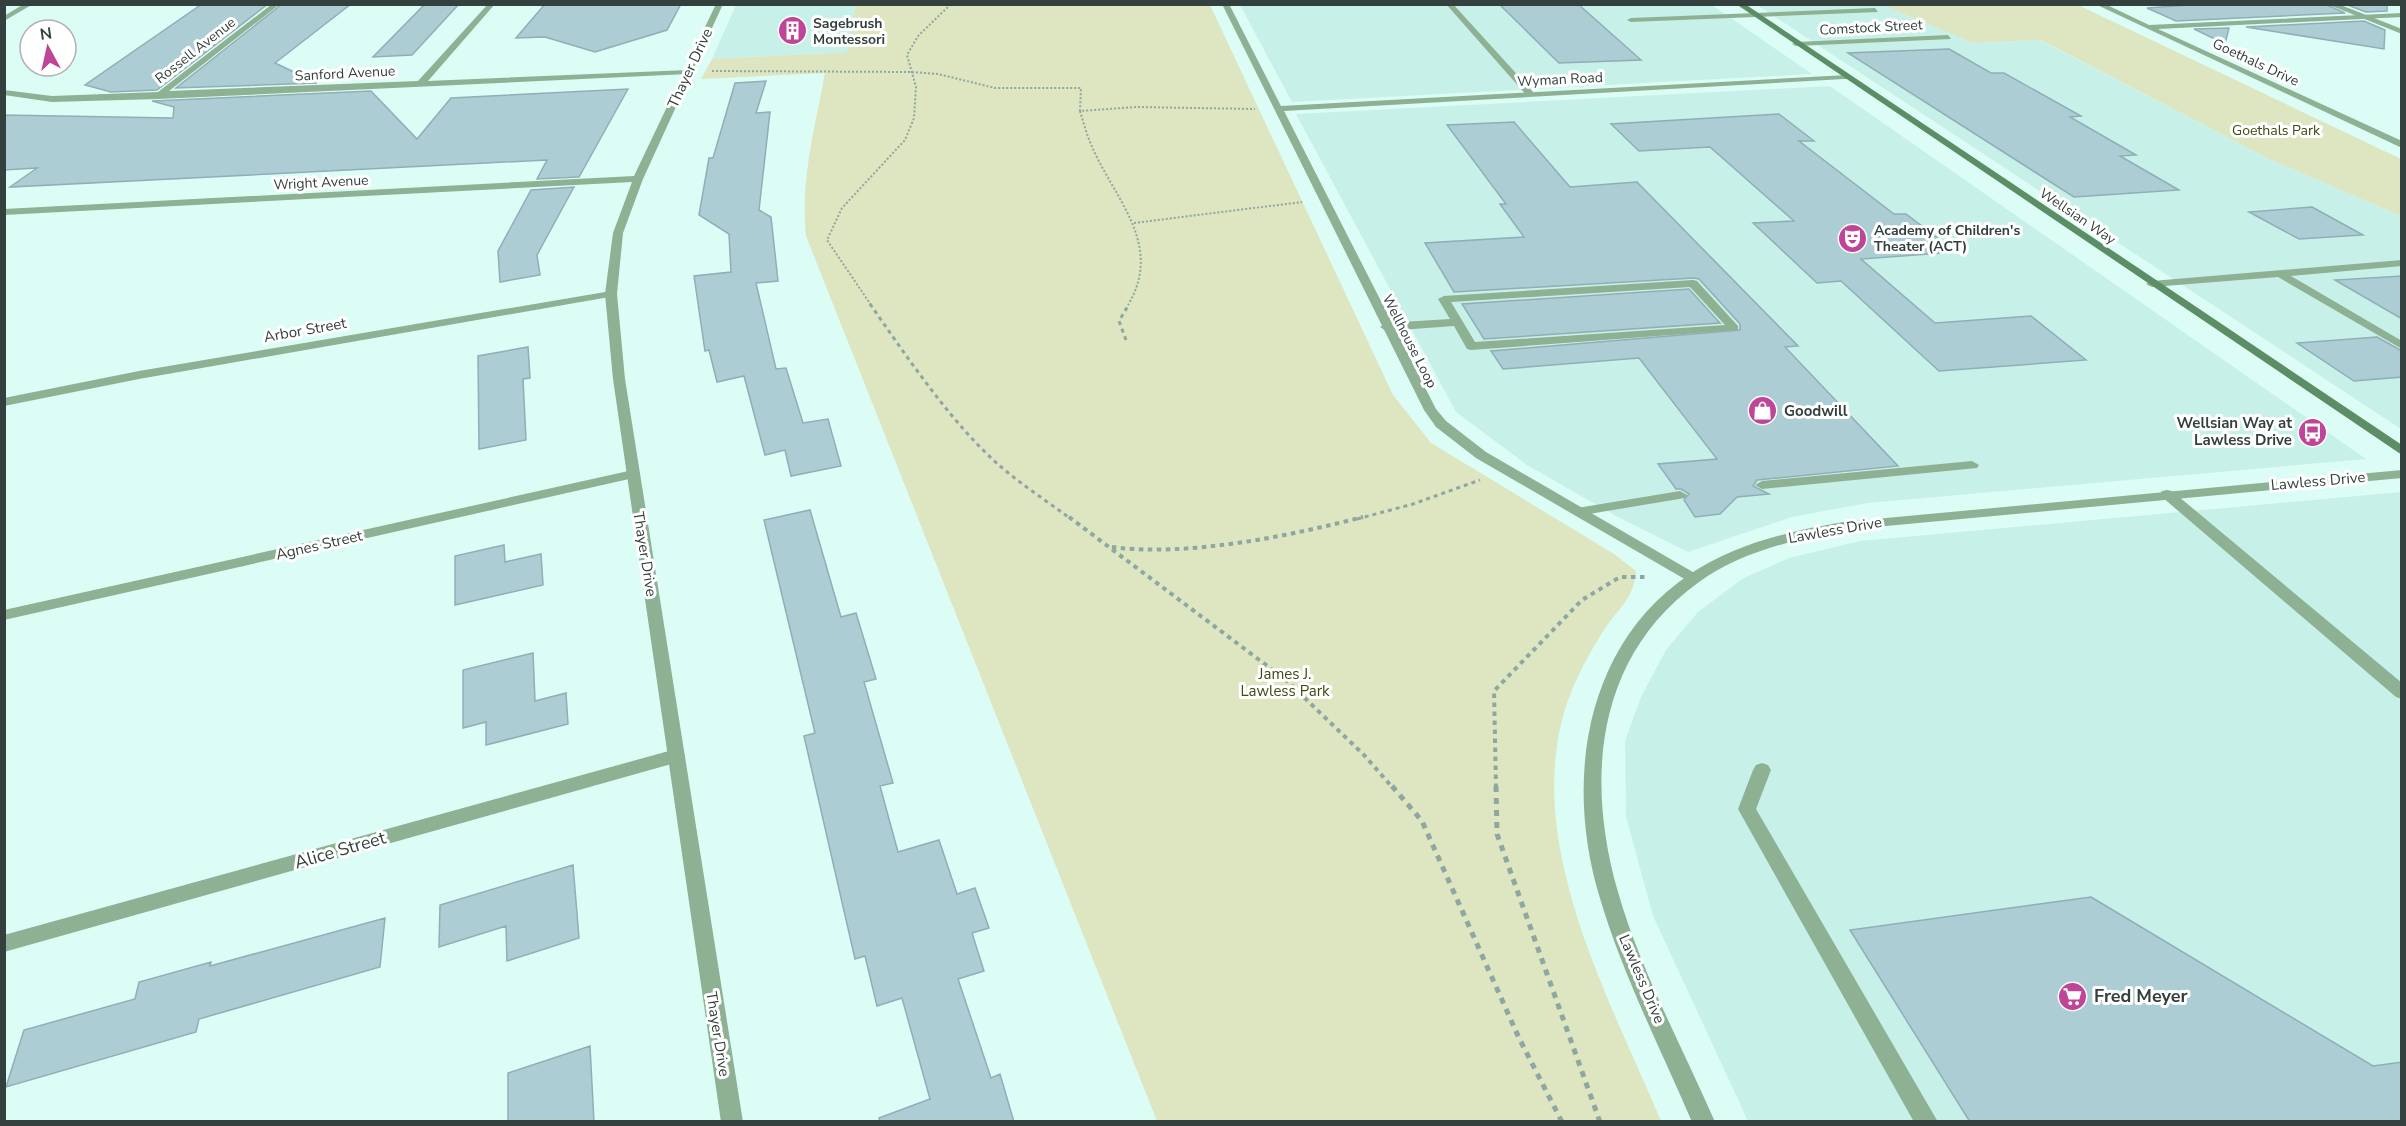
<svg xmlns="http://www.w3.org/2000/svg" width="2406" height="1126" font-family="'Nunito Sans',sans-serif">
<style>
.built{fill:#c7f1e8}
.green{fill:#dde5c1}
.building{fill:#adcdd4;stroke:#8faeb6;stroke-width:1.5}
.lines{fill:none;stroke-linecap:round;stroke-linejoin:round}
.path-far3{stroke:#8ea7a1;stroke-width:2;stroke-dasharray:2 2;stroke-linecap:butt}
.path-far2{stroke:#8ea7a1;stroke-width:3;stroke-dasharray:4 4;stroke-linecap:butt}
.path-far1{stroke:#8ea7a1;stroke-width:4;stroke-dasharray:4.5 4.5;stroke-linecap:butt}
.path{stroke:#8ea7a1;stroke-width:5;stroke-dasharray:6 6;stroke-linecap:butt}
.service{fill:#8eb093;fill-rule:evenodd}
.minor{fill:#8eb093;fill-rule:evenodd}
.tertiary{fill:#8eb093;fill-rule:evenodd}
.secondary{fill:#5b8e64;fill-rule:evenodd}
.labels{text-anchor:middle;stroke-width:6;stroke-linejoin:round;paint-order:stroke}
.far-poi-label{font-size:14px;font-weight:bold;fill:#33403d;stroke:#fff;text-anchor:start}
.far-street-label{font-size:14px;fill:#33403d;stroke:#fff}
.far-park-label{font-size:14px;fill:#414914;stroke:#fff}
.street-label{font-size:15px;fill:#33403d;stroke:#fff}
.poi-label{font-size:15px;font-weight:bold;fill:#33403d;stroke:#fff;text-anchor:start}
.park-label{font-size:15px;fill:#414914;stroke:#fff}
.near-street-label{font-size:18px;fill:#33403d;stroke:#fff}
.near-poi-label{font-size:18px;font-weight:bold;fill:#33403d;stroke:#fff;text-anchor:start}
</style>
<rect width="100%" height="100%" fill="#dbfdf6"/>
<path class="built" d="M736 5H856L848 52 712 59Z
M1240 5H1712L1812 74 1292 102Z
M1757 5H1882L1973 43 2040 40 2269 159 2401 216V429Z
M1830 86 2366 459 1868 503 1792 517 1688 552 1616 516 1527 465 1456 412 1296 114Z
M2401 492V1121H1748L1653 916 1626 817 1625 741 1641 697 1666 650 1698 612 1742 579 1789 558 1860 541Z"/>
<path class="green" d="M856 5H1210L1393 395 1431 443 1614 554 1636 571C1634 600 1616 610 1602 633 1584 662 1569 691 1561 724 1530 856 1611 1002 1661 1121H1157L806 236C800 180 815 128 825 73L701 79 712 59 847 52Z
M1882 5H2078L2401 159V216L2269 159 2041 40 1973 43Z"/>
<path class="building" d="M202 4H268L157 90 111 92 85 85Z
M282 4H351L275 63 317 83 176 88Z
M425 4H459L412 55 373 57Z
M545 4H681L667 30 595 52 545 37 516 38Z
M1499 4H1578L1641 60 1559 63Z
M2204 4H2325L2345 13 2176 21 2147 8Z
M2345 4H2387V11L2366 12Z
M2364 21 2385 30 2384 49 2246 27Z
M2229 28 2225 44 2194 29Z
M1949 49 1991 73H2004L2081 116 2070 117 2136 155 2120 156 2179 190 2074 197 1848 53Z
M766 81 756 113 770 112 759 210 771 217 778 281 756 283 776 369 786 368 803 423 828 419 841 466 791 476 785 450 765 455 744 376 717 382 709 350 705 351 694 276 731 272 729 234 699 215 709 158H713L735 83Z
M628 89 579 177 537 179 547 160 10 187 37 168 4 170V115L173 118 174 107 152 101 371 91 417 139 451 98Z
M1779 114 1814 141H1799L1894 214H1906L1956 252 1861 259 1935 323 2031 316 2086 360 1939 371 1841 281 1817 283 1753 223 1794 221 1710 147 1639 151 1611 124Z
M1514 122 1570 187 1637 182 1798 346 1785 347 1898 466 1757 480 1753 486 1769 494 1737 497 1720 514 1695 517 1684 500 1689 494 1681 489H1676L1658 464 1717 459 1639 358 1503 369 1491 351 1740 330V324L1699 279 1694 278 1454 292 1425 243 1524 237 1500 204H1506L1447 125Z
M574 187 537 255 540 275 500 282 498 251 531 190Z
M2312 207 2363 235 2299 239 2249 212Z
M2402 276V319L2335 280Z
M1689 289 1720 323 1484 339 1462 304Z
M2377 337 2402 351V377L2354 381 2297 343Z
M528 347 530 378 523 379 526 440 479 449 478 356Z
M810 510 841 617 856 613 876 679 864 682 893 783 880 786 898 852 939 840 957 894 975 888 989 928 972 933 984 971 958 979 991 1078 1000 1074 1014 1122H880L879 1118 930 1099 902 998 877 1006 865 956 855 959 804 736 815 733 764 520Z
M504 545 505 562 541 554 543 585 455 605V556Z
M533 653 535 701 566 693 568 724 486 745V722L463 728V670Z
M573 865 579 938 507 961 506 926 439 947 440 905Z
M2091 897 2373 1066 2402 1062V1122H1970L1850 930Z
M385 918 380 967 199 1019 196 1032 6 1087 24 1030 135 999 139 982 211 962 210 966Z
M590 1046 594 1122H508V1073Z"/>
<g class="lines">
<path class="path-far3" d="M712 71 912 72 938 74 995 88H1081L1080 111 1136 107 1255 109
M1080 111C1083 121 1086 132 1090 142 1112 197 1165 243 1128 305
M1134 223 1302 202
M871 305 827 240 842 208 905 140 914 118 916 87 907 55 918 36 951 4"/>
<path class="path-far2" d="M870 304C907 357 952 424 1000 466 1022 485 1048 502 1071 519
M1126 340 1119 321 1129 304
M1357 519 1413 504 1480 480"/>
<path class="path-far1" d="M1069 517 1286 680 1364 755 1393 788
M1112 547C1188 557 1289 536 1363 517
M1496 788 1494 691 1582 600 1620 577H1645"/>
<path class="path" d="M1392 786 1422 821 1519 1038 1562 1122
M1496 786 1497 834 1600 1122"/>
<path class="service" d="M1446 4H1453L1533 92V96H1527Z
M1875 8 1878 12 1631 22 1627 20 1631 18Z
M2402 260V266L2291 276 2402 341V349L2278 277 2152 287 2146 284 2152 281Z
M1693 280 1697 281 1738 326V330L1471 350 1467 349 1454 326 1386 331 1380 327 1386 323 1450 319 1438 299 1444 296ZM1690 287 1725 325 1475 342 1451 302Z
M1972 461 1979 465 1977 468 1762 489 1755 485 1762 481Z
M2167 490 2172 491 2402 683V699L2396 697 2162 497 2160 494 2162 491Z
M1680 491 1687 495 1685 498 1577 516 1570 512 1577 508Z
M1762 763 1768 765 1771 770 1756 809 1938 1122H1914L1738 809 1753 770 1756 765Z"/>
<path class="minor" d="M24 4H33L4 21V16Z
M272 4H280L169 91 418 81 488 4H495L428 81 688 70 692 72 688 74 158 99 52 102 4 95V90L52 96 158 92Z
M1222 4H1229L1281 106 1847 75V79H1844L1284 111 1436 409 1446 421 1486 452 1698 575 1701 578 1698 581H1688L1476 458 1436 427 1424 410Z
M2327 4H2338L2402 29V34Z
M1948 35 1951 39 1796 46 1792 44 1796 42Z
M611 291 617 294 615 296 139 379 4 406V398L139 371Z
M633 470 638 471 640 474 638 477 4 620V610Z
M676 749 682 751 685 756 682 761 4 952V935Z"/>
<path class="tertiary" d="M716 4H723L643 179 623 233 617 294 625 379 743 1122H721L613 379 605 294 613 233 632 182 4 215V209L634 176Z
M2095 4H2105L2149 25 2402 13V17L2158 29 2402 141V148Z
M2402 470V478L1843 530C1794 540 1740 552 1699 582 1596 656 1585 778 1618 892 1641 972 1682 1046 1715 1122H1692C1660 1047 1622 974 1599 895 1565 781 1584 645 1690 574 1735 544 1790 531 1843 522Z"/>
<path class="secondary" d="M1736 4H1745L2402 445V455Z"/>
</g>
<defs>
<symbol id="building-disc" viewBox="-11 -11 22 22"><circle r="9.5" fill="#bf4598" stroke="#fff"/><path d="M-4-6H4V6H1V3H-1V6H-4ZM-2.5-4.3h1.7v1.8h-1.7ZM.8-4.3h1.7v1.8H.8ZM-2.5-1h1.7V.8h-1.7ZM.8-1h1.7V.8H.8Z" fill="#fff"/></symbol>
<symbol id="theatre-disc" viewBox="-11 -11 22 22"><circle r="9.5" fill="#bf4598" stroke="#fff"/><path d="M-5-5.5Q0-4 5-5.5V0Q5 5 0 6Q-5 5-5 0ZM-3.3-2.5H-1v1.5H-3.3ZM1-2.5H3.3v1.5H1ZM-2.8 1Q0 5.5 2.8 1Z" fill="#fff"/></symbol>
<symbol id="shop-disc" viewBox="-11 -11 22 22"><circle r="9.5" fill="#bf4598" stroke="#fff"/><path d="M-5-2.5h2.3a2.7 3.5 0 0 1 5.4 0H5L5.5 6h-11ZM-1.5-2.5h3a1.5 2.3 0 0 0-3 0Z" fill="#fff"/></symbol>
<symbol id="bus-disc" viewBox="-11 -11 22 22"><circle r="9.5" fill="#bf4598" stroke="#fff"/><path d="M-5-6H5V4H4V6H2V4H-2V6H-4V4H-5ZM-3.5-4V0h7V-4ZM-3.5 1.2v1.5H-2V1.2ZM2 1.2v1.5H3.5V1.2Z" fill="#fff"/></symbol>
<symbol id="supermarket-disc" viewBox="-11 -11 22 22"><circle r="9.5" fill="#bf4598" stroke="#fff"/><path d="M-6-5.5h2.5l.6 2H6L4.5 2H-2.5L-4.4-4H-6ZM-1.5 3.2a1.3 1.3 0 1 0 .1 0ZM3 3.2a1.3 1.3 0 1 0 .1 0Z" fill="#fff"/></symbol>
</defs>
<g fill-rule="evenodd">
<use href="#building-disc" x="776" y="14" width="33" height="33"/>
<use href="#theatre-disc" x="1836" y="222" width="33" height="33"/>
<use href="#shop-disc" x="1746" y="394" width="33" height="33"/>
<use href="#bus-disc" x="2296" y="416" width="33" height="33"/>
<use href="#supermarket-disc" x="2056" y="980" width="33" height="33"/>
</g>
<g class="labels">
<g class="far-poi-label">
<text x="813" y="28">Sagebrush<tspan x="813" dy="16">Montessori</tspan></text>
<text x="1874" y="235">Academy of Children's<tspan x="1874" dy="16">Theater (ACT)</tspan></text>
</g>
<g class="far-street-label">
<text transform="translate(1871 27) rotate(-3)" y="5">Comstock Street</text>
<text transform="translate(195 50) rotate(-38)" y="5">Rossell Avenue</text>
<text transform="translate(2256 62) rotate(25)" y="5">Goethals Drive</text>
<text transform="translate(345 73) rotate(-3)" y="5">Sanford Avenue</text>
<text transform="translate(1560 79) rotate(-3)" y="5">Wyman Road</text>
<text transform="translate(321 182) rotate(-3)" y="5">Wright Avenue</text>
<text transform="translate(2078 216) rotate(34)" y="5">Wellsian Way</text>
<text transform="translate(1410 341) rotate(63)" y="5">Wellhouse Loop</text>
</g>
<g class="far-park-label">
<text x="2276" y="135">Goethals Park</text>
</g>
<g class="street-label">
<text transform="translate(690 68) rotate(-65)" y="5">Thayer Drive</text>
<text transform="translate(305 330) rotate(-10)" y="5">Arbor Street</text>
<text transform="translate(2318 481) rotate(-5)" y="5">Lawless Drive</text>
<text transform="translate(1835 530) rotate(-10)" y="5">Lawless Drive</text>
<text transform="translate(319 545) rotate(-13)" y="5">Agnes Street</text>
<text transform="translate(645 554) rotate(81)" y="5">Thayer Drive</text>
<text transform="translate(1642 979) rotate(67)" y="5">Lawless Drive</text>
<text transform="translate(718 1034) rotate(81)" y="5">Thayer Drive</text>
</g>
<g class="poi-label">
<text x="1784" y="416">Goodwill</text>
<text x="2292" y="428" text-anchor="end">Wellsian Way at<tspan x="2292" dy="17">Lawless Drive</tspan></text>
</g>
<g class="park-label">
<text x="1285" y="679">James J.<tspan x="1285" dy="17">Lawless Park</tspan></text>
</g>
<g class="near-street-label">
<text transform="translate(340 850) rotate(-16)" y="6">Alice Street</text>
</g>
<g class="near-poi-label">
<text x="2094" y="1002">Fred Meyer</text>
</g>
</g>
<rect width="2406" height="1126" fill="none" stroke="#33403d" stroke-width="12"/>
<g transform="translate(48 48) rotate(352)"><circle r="28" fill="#ffffff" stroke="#adb3b1" stroke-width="1.5"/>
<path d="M0-4.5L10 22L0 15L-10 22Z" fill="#bf4598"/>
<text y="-9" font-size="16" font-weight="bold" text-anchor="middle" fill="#33403d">N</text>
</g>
</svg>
